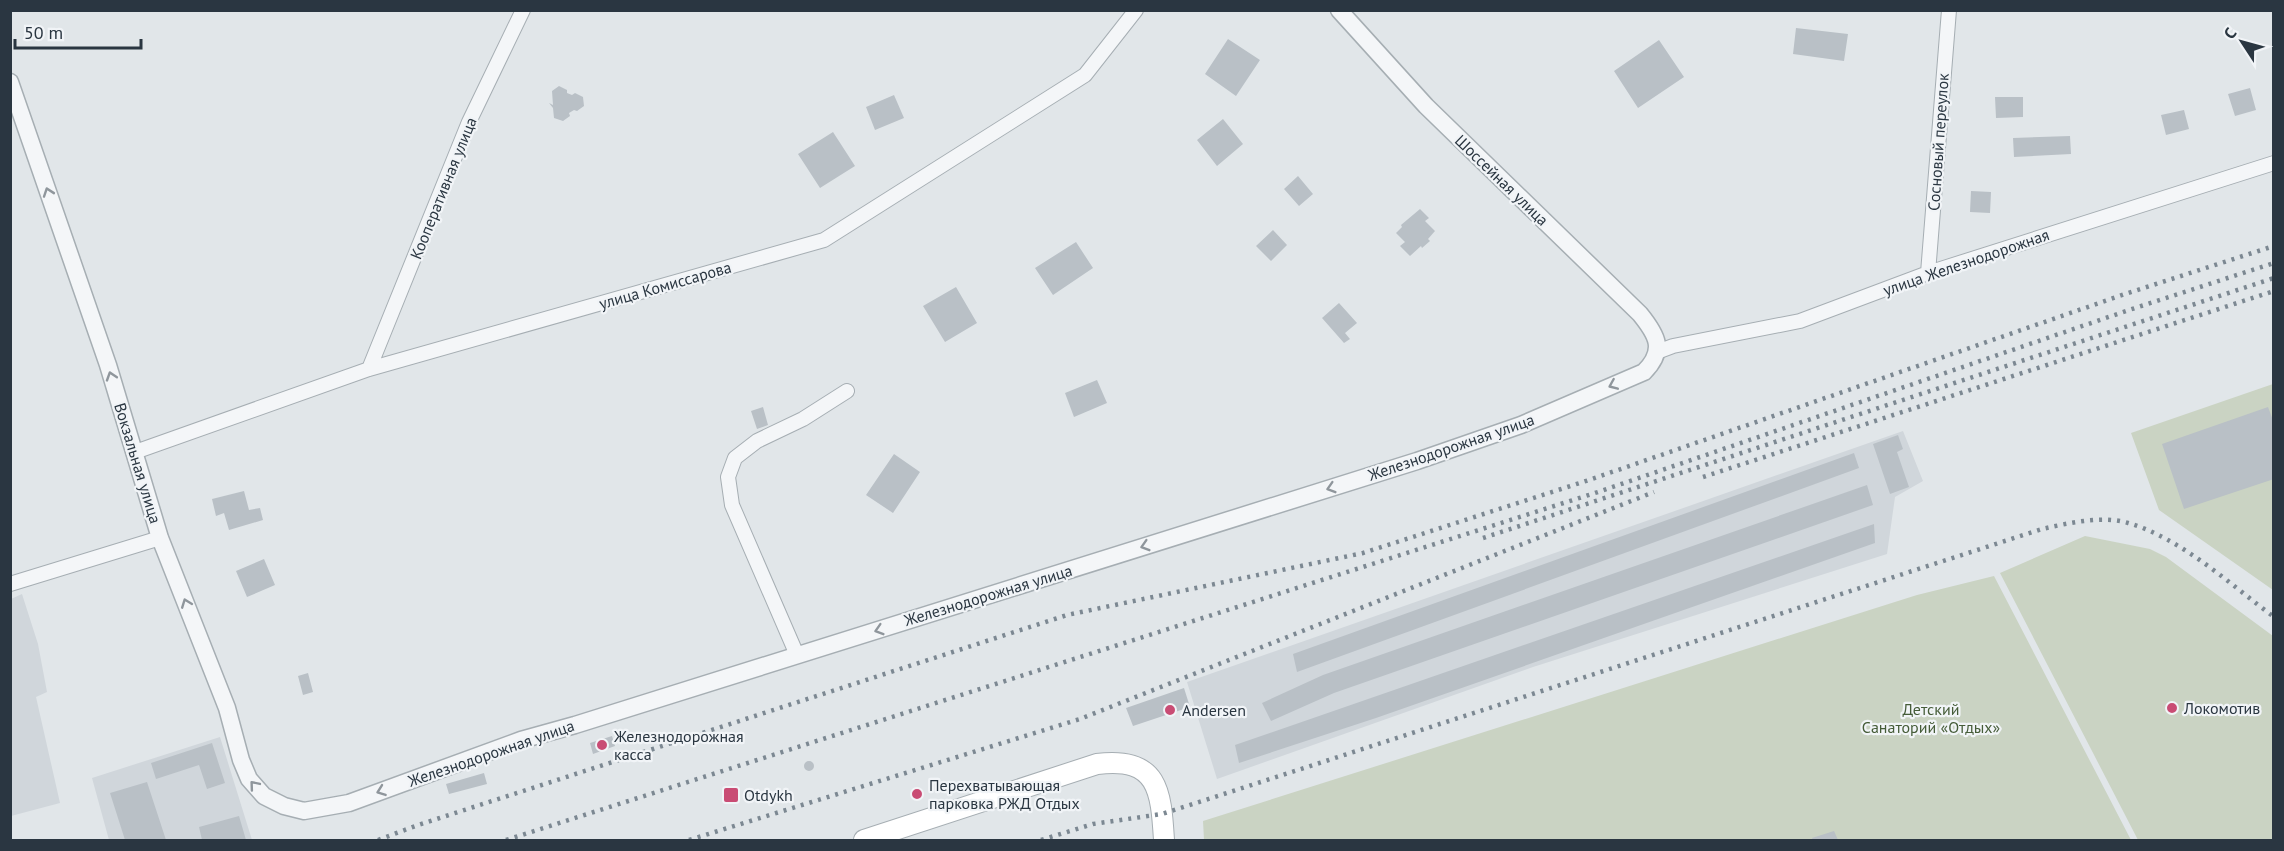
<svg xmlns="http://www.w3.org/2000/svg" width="2284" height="851" font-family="'PT Sans',sans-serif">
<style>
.built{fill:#d0d6db}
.green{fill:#cad3c3}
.building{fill:#b9c0c6}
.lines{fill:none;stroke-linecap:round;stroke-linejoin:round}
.minor-casing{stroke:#a6aeb3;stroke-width:16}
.tertiary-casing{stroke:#a6aeb3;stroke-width:19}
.secondary-casing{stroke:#a6aeb3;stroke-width:22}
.minor{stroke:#f4f6f8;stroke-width:14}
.tertiary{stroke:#f4f6f8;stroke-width:16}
.secondary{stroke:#fff;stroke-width:20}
.rail{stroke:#7c8892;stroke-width:4.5;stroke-dasharray:3 6;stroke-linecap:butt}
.oneway{stroke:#8f969c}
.poi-dot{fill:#c94c74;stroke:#f1f4f7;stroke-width:2}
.labels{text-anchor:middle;stroke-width:4.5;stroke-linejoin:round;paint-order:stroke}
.street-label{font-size:16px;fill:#2a3641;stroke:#f1f4f7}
.poi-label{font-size:16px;fill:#2a3641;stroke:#f1f4f7;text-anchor:start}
.park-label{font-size:16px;fill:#455c38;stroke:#f1f4f7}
</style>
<rect width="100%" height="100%" fill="#e1e6e9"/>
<path class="built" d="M1903 431 1923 481 1895 497 1887 554 1533 667 1217 779 1187 682Z
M22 594 38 644 47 692 36 697 60 803 11 816V599Z
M220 737 252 840H109L92 778Z"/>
<path class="green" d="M2273 384V590L2159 510 2131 433Z
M2085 536 2150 549 2166 557 2273 636V840H2138L2000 573Z
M1994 576 2131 840H1204L1203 821 1917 595Z"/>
<path class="building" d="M1796 28 1848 34 1844 61 1793 54Z
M1228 39 1260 60 1236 96 1205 74Z
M1659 40 1684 77 1638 108 1614 71Z
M559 86 567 90V93L572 95 575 93 583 97 584 106 577 111 574 110 569 113 570 116 563 121 554 118 553 108 549 103 553 105 552 91Z
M2250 88 2256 110 2235 116 2228 94Z
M894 95 904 118 875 130 866 107Z
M1995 97H2023V117L1996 118Z
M2184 110 2189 129 2166 135 2161 115Z
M1223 119 1243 144 1217 166 1197 140Z
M833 132 855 166 820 188 798 154Z
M2070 136 2071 154 2014 157 2013 138Z
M1298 176 1313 194 1299 206 1284 189Z
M1971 191 1991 192 1990 213 1970 212Z
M1420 209 1429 218 1425 221 1435 231 1428 239 1430 241 1422 248 1421 246 1410 256 1400 246 1405 242 1396 233 1402 227 1401 225Z
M1273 230 1287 245 1271 261 1256 246Z
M1076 242 1093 268 1053 295 1035 268Z
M956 287 977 323 945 342 923 306Z
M1339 303 1357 323 1345 333 1350 339 1344 343 1322 318Z
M1097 380 1107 403 1074 417 1065 393Z
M763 407 768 425 757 429 751 411Z
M2268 407 2274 423V479L2184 509 2162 444Z
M1898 435 1903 449 1897 452 1909 487 1890 494 1873 444Z
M1854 453 1859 468 1297 672 1293 654Z
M894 454 920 472 893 513 866 495Z
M1867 485 1873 505 1334 693 1271 721 1262 703 1323 675Z
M244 491 249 510 260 508 263 520 229 530 224 513 216 516 212 499Z
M1874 524 1875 543 1376 718 1239 763 1235 745Z
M264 559 275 585 247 597 236 571Z
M308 673 313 692 303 695 298 676Z
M1184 688 1190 707 1133 726 1126 708Z
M612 736 615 746 593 754 590 743Z
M212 743 225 783 207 789 199 765 156 779 151 763Z
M804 766a5 5 0 1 1 10 0a5 5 0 1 1-10 0Z
M484 773 487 784 449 794 446 784Z
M147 782 166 840H125L110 793Z
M239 816 246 840H202L199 827Z
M1834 831 1838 840H1813L1812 838Z"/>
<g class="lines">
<defs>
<path id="minor" d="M1928 273 1949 10
M1657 352 1673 346 1800 321 1928 273 2274 163
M369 369 469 122 523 10
M135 452 369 369 824 240 1085 75 1136 10
M10 584 160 538
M797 655 732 505 728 477 735 458 757 441 803 419 847 391"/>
<path id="tertiary" d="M10 82 108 365 160 538 227 708 241 760 249 779 264 796 284 806 304 811 349 803 521 740 575 725 1417 461 1521 425 1644 372C1666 350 1657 335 1640 314L1426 106 1339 10"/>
<path id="secondary" d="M864 840 1097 764C1159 756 1161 792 1164 840"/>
</defs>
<use href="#minor" class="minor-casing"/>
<use href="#tertiary" class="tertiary-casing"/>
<use href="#secondary" class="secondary-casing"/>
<use href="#minor" class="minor"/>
<use href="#tertiary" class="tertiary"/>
<use href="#secondary" class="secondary"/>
<path class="rail" d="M1703 477 2274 291
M1483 538 2274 278
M378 840 418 825 1067 615 1363 553 1589 480 2128 293 2274 246
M506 840 1595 493 2129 310 2274 263
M689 840 1080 719 1654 492
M1041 840 1093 824 1162 814 2042 529C2069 523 2102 515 2128 523 2181 538 2231 585 2274 617"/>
</g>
<defs><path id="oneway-chevron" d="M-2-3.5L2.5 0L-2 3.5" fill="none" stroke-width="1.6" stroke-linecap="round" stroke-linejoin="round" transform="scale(1.5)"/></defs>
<g class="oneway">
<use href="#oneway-chevron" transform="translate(48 192) rotate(-109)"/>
<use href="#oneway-chevron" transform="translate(111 376) rotate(-108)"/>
<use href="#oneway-chevron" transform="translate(1613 385) rotate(157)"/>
<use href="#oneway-chevron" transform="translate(1331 488) rotate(163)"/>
<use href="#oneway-chevron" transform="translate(1145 546) rotate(163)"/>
<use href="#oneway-chevron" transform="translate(186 603) rotate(-111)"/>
<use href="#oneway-chevron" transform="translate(879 630) rotate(163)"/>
<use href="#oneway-chevron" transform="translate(254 785) rotate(-130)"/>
<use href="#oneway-chevron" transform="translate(381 791) rotate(160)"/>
</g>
<g class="poi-dot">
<circle cx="2172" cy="708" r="6"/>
<circle cx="1170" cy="710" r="6"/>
<circle cx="602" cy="745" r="6"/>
<circle cx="917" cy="794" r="6"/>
<rect x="723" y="787" width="16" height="16" rx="3"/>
</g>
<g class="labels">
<g class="street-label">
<text transform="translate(1938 142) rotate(-86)" y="6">Сосновый переулок</text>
<text transform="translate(1502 180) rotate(44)" y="6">Шоссейная улица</text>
<text transform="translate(443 188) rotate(-68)" y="6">Кооперативная улица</text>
<text transform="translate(1966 262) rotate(-19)" y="6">улица Железнодорожная</text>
<text transform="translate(665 285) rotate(-16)" y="6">улица Комиссарова</text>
<text transform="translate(1451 447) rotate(-19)" y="6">Железнодорожная улица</text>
<text transform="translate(138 463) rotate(73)" y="6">Вокзальная улица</text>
<text transform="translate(988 595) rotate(-17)" y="6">Железнодорожная улица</text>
<text transform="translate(491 753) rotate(-19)" y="6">Железнодорожная улица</text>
</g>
<g class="poi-label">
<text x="2184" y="714">Локомотив</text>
<text x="1182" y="716">Andersen</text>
<text x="614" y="742">Железнодорожная<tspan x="614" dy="18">касса</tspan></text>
<text x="929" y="791">Перехватывающая<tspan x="929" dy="18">парковка РЖД Отдых</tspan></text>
<text x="744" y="801">Otdykh</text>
</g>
<g class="park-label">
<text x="1931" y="715">Детский<tspan x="1931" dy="18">Санаторий «Отдых»</tspan></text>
</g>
</g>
<rect width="2284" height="851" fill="none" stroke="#2a3641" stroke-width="24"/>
<g transform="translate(2242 42) rotate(306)" stroke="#f1f4f7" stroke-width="4.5" paint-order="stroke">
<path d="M0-4.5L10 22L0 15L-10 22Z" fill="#2a3641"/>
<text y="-9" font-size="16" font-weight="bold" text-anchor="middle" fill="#2a3641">С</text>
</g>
<path d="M15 39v9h126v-9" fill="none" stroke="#2a3641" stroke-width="3"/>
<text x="24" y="39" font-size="18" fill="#2a3641" stroke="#f1f4f7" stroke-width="4.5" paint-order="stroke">50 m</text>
</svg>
